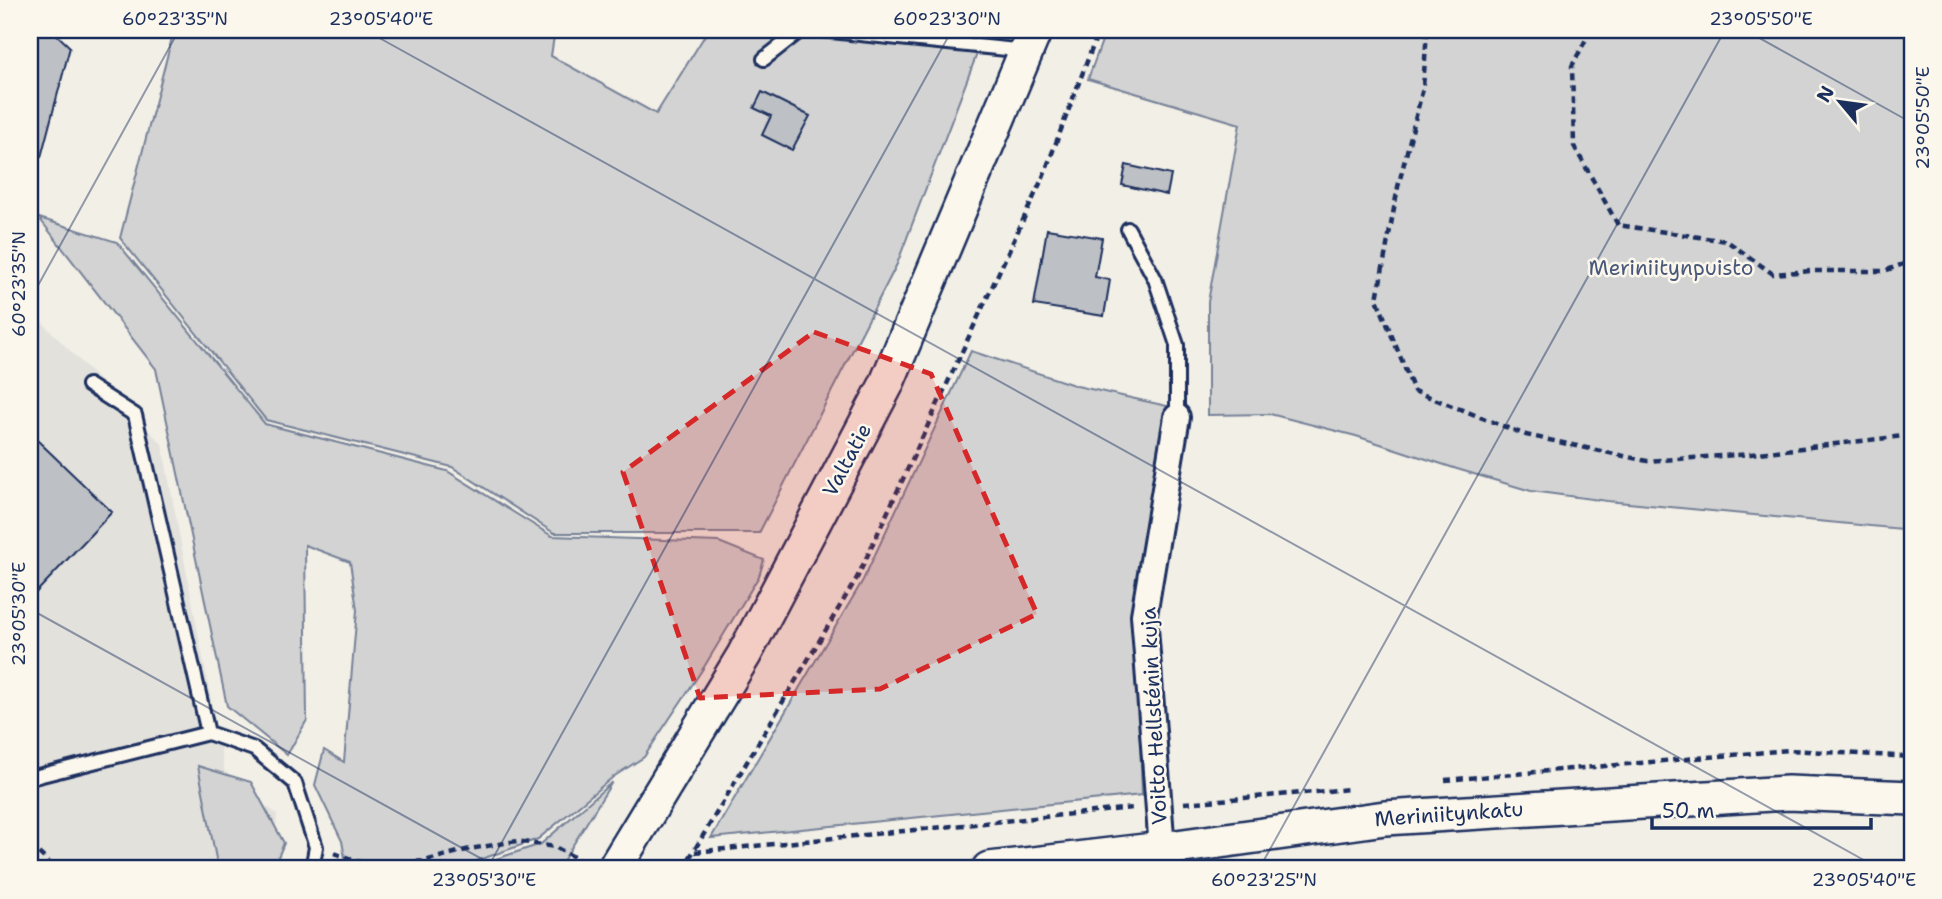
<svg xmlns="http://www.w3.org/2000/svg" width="1942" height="899" font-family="'Shantell Sans',sans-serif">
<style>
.built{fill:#e2e1dc}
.green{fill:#d2d3d2;stroke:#768198;stroke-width:2}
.building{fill:#bdc0c4;stroke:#1b2f5e;stroke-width:2}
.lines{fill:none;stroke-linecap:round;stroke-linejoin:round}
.service-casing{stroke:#1b2f5e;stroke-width:18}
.minor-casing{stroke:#1b2f5e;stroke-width:30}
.secondary-casing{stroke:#1b2f5e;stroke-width:38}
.path{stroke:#1b2f5e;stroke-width:4.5;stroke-dasharray:7 5;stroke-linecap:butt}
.service{stroke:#fbf7ec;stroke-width:12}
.minor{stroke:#fbf7ec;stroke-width:24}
.secondary{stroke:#fbf7ec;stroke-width:33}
.marked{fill:#d62828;fill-opacity:0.2;stroke:#d62828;stroke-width:5;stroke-dasharray:14 9;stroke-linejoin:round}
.ticks{fill:none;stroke:#1b2f5e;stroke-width:2;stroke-opacity:0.45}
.labels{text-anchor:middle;stroke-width:5;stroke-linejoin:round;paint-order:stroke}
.park-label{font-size:21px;fill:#49587b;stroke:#fbf7ec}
.street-label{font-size:21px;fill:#1b2f5e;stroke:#fbf7ec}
.neatline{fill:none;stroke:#1b2f5e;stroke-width:2.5}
.ticks-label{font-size:18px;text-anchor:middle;fill:#1b2f5e}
</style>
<rect width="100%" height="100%" fill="#f2efe6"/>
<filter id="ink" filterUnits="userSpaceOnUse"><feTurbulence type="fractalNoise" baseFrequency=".0143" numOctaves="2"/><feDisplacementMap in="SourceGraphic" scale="14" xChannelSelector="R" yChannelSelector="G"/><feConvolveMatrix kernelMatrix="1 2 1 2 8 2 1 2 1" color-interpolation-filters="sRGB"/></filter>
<g filter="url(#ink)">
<path class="built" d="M30 310 162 444 226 778 277 814 273 869H30Z"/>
<path class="green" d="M174 30H555L551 56 656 114 707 32 706 30H986L897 264 759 533H554L452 467 266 420 120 238Z
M1106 30H1912V530L1607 501 1531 491 1457 469 1356 436 1270 414 1208 415V302L1240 124 1088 79Z
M39 218 117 242 265 424 447 471 552 536 719 542 764 560 759 576 704 667 644 757 613 777 538 839 454 869H347L342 841 315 785 324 750 344 762 357 610 350 562 305 545 307 720 287 755 227 706 156 369Z
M971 351 1077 386 1167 406 1136 625 1142 795 711 838 863 580Z
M198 766 251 782 284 843 273 869H218Z
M612 782 558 869H466L541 844Z"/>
<path class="building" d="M30 30H52L70 47 41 157 30 154Z
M762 92 810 116 792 150 762 135 771 116 754 108Z
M1126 165 1171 175 1167 195 1122 185Z
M1047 229 1102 238 1095 277 1110 280 1104 316 1034 305Z
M36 439 112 512 30 599V446Z"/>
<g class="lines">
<defs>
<path id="service" d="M821 30 1026 51
M764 59 801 30
M1128 229 1155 279 1177 345V417
M88 385 135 415 208 733
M30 778 208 733 254 749 295 783 316 847 312 869"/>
<path id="minor" d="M1162 849 1144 615 1177 417"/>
<path id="secondary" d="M614 869 744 655 886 385 1035 30
M989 869 1162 849 1385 818 1788 793 1912 798"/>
</defs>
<use href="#service" class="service-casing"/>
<use href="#minor" class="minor-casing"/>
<use href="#secondary" class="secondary-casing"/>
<path class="path" d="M1427 30 1423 88 1398 187 1377 299 1414 391 1526 435 1647 461 1751 454 1912 435
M1591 30 1572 66 1574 146 1618 225 1727 241 1773 274 1811 271H1884L1912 261
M1445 780 1789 750 1912 757
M1184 803 1350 789
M30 845 56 869
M695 852 1133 808
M334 853 372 866 424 861 470 849 517 841 555 847 585 863
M258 869 280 868
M683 869 858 576 1043 177 1099 30"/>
<use href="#service" class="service"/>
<use href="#minor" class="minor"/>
<use href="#secondary" class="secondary"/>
</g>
</g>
<path class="marked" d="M814 332 931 374 1037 614 880 689 700 698 623 472Z"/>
<path class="ticks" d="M365 30 1880 869M1745 30 1912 123M30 300 179 30M30 609 500 869M487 869 952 30M1259 869 1725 30"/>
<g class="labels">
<g class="park-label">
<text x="1671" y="275">Meriniitynpuisto</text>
</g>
<g class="street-label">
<text transform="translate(847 460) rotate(-62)" y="7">Valtatie</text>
<text transform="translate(1154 716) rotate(-93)" y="7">Voitto Hellsténin kuja</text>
<text transform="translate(1449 814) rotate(-4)" y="7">Meriniitynkatu</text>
</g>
</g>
<rect width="1942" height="899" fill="none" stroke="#fbf7ec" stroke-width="77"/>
<g transform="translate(1840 102) rotate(299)" stroke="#fbf7ec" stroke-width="5" paint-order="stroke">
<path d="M0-5L12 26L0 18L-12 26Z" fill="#1b2f5e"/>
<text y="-10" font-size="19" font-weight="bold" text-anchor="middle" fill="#1b2f5e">N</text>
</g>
<path d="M1652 818v10h219v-10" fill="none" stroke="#1b2f5e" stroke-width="3.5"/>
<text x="1662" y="818" font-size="21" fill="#1b2f5e" stroke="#fbf7ec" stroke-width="5" paint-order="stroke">50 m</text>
<rect x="38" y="38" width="1866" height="822" class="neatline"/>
<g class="ticks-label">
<text x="175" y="25">60°23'35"N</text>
<text x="381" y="25">23°05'40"E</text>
<text x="947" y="25">60°23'30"N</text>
<text x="1761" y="25">23°05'50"E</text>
<text transform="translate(1923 118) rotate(-90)" y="6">23°05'50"E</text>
<text transform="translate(19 284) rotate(-90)" y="6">60°23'35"N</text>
<text transform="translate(19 614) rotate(-90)" y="6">23°05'30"E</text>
<text x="484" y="886">23°05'30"E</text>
<text x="1264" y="886">60°23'25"N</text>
<text x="1864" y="886">23°05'40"E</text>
</g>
</svg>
